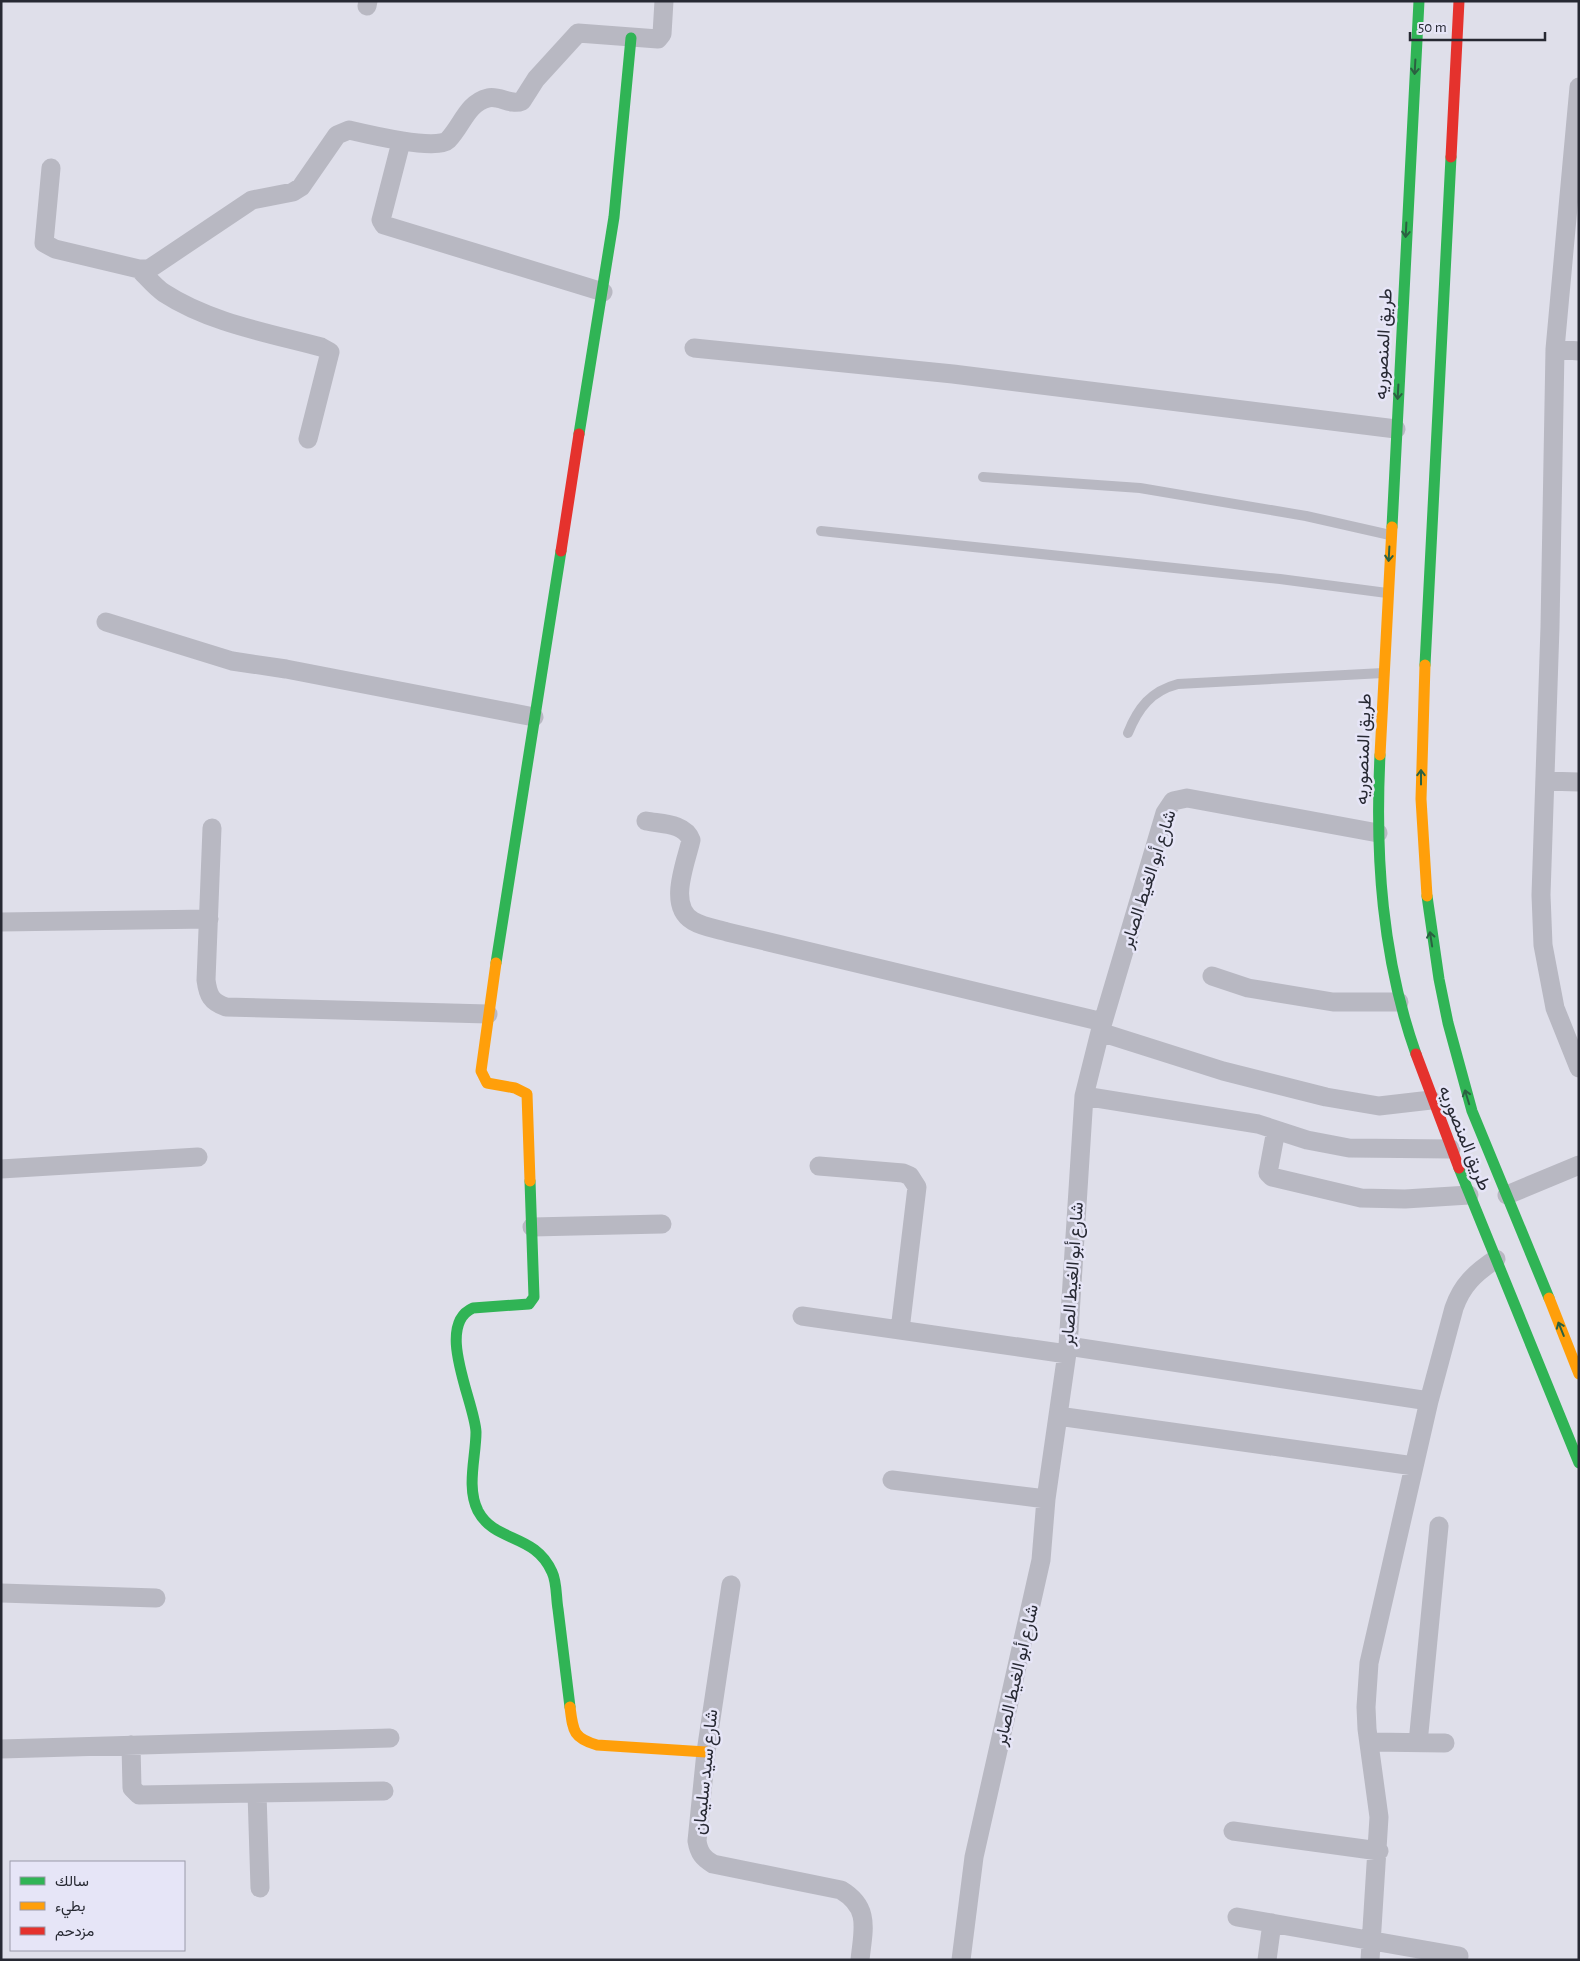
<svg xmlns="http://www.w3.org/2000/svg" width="1580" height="1961" font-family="'Alegreya Sans',Vazirmatn,sans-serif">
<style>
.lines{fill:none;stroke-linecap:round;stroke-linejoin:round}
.lane{stroke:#b8b8c2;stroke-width:10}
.street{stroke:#b8b8c2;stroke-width:19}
.fast{stroke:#30b455;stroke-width:11}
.slow{stroke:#ff9f0a;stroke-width:11}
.jam{stroke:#e5322d;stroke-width:11}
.oneway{stroke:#2b6141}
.labels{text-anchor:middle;stroke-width:5;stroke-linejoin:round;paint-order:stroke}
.street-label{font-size:18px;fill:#272933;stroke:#e6e5f7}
</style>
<rect width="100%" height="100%" fill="#dfdfea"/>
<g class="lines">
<path class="lane" d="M983 477 1140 488 1306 516 1390 535
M821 531 1280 579 1387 593
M1128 733C1138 708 1151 691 1178 684L1383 673"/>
<path class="street" d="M367 6 368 1
M1579 87 1555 349 1550 627 1541 895 1543 945 1555 1008 1579 1068
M399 141 400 146 381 220 384 225 603 292
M51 168 44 243 55 249 139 269H149L252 200 293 192 301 187 337 135 349 130C366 134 437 151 448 140 462 126 467 103 488 98 499 95 511 106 522 101L536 79 578 33 658 39 662 34 664 1
M139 269C147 277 155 287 164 293 210 323 269 333 321 347L330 352 308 439
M694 348 953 374 1396 429
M1555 349 1579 351
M106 622 232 661 286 669 534 717
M1545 781 1579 782
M646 821C661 824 685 823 691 840 686 863 667 906 693 921 703 927 717 929 727 932L1103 1022
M212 828 206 980C208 995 211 1002 226 1007L488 1014
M1 922 209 919
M1212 976 1248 988 1333 1002H1399
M1100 1032 1223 1071 1326 1097 1379 1106 1431 1100
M1084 1096 1258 1124 1307 1140 1349 1148 1451 1149
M1276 1130 1268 1173 1272 1177 1361 1198 1405 1199 1469 1195
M819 1166 903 1173 910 1176 917 1187 900 1330
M1 1169 198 1157
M1507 1195 1579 1165
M532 1227 662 1224
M802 1316 1067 1354
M1068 1346 1429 1401
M1058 1416 1414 1466
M892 1480 1046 1499
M731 1585 706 1752 697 1841C699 1853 703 1858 713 1864L841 1890C871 1908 863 1930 860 1960
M1 1593 156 1598
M1369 1742 1445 1743
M1418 1743 1439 1526
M131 1745 132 1788 139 1795 384 1791
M1 1749 390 1738
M257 1793 260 1888
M1233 1831 1379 1851
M1237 1917 1459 1956
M961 1960 974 1857 1041 1560 1046 1499 1068 1346 1084 1096 1100 1032 1165 813 1173 801 1187 798 1378 833
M1267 1960 1272 1923
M1370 1960 1379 1817 1367 1729 1366 1707 1369 1663 1429 1401 1454 1308C1462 1285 1475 1273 1496 1259"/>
<path class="fast" d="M579 434 614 217 631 38
M1392 527 1419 1
M1425 665 1451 157
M1380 755C1375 857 1382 958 1416 1054
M1427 896 1439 979 1448 1023 1472 1111 1549 1298
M496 963 561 551
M1459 1168 1579 1463
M530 1181 534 1297 529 1304 473 1308C434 1325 475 1403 476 1432 476 1457 466 1487 478 1511 495 1543 535 1533 552 1572 557 1582 556 1598 558 1609 562 1642 566 1675 570 1707"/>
<path class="slow" d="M1425 665 1421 799 1427 896
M1380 755 1392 527
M496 963 481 1071 487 1083 515 1088 527 1094 530 1181
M1549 1298 1579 1374
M570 1707C573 1731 573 1738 597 1745L706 1752"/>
<path class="jam" d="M1451 157 1459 1
M561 551 579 434
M1416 1054 1459 1168"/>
</g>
<defs><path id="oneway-shaft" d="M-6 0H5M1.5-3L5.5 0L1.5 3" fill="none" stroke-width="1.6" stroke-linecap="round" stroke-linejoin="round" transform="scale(1.25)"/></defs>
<g class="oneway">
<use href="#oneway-shaft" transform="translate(1415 67) rotate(93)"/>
<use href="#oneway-shaft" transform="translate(1406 230) rotate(93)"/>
<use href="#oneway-shaft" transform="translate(1398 392) rotate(93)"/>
<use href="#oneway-shaft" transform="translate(1389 554) rotate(93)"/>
<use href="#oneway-shaft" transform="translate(1421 777) rotate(-90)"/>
<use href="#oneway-shaft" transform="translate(1431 939) rotate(-99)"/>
<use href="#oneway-shaft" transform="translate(1467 1097) rotate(-107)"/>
<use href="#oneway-shaft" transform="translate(1561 1329) rotate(-112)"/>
</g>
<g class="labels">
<g class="street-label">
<text transform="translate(1383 344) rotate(-87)" y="6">طريق المنصوريه</text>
<text transform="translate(1363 749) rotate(-88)" y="6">طريق المنصوريه</text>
<text transform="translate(1148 879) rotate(-72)" y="6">شارع أبو الغيط الصابر</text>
<text transform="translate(1465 1138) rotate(68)" y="6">طريق المنصوريه</text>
<text transform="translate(1072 1274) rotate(-86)" y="6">شارع أبو الغيط الصابر</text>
<text transform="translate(1016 1675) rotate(-77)" y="6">شارع أبو الغيط الصابر</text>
<text transform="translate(705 1772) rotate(-84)" y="6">شارع سيد سليمان</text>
</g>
</g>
<rect width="1580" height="1961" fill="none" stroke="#272933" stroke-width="5"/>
<rect x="10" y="1861" width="175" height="90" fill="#e6e5f7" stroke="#9a9aa9"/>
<rect x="20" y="1877" width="25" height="8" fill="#30b455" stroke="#9a9aa9"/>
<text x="55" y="1886" font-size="15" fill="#272933">سالك</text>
<rect x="20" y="1902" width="25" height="8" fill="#ff9f0a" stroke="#9a9aa9"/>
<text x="55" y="1911" font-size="15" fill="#272933">بطيء</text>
<rect x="20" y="1927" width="25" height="8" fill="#e5322d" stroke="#9a9aa9"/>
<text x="55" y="1936" font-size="15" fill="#272933">مزدحم</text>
<path d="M1410 32v8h135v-8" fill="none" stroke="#272933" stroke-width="2.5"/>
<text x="1418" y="32" font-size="15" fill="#272933" stroke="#e6e5f7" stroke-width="4" paint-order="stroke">50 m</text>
</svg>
